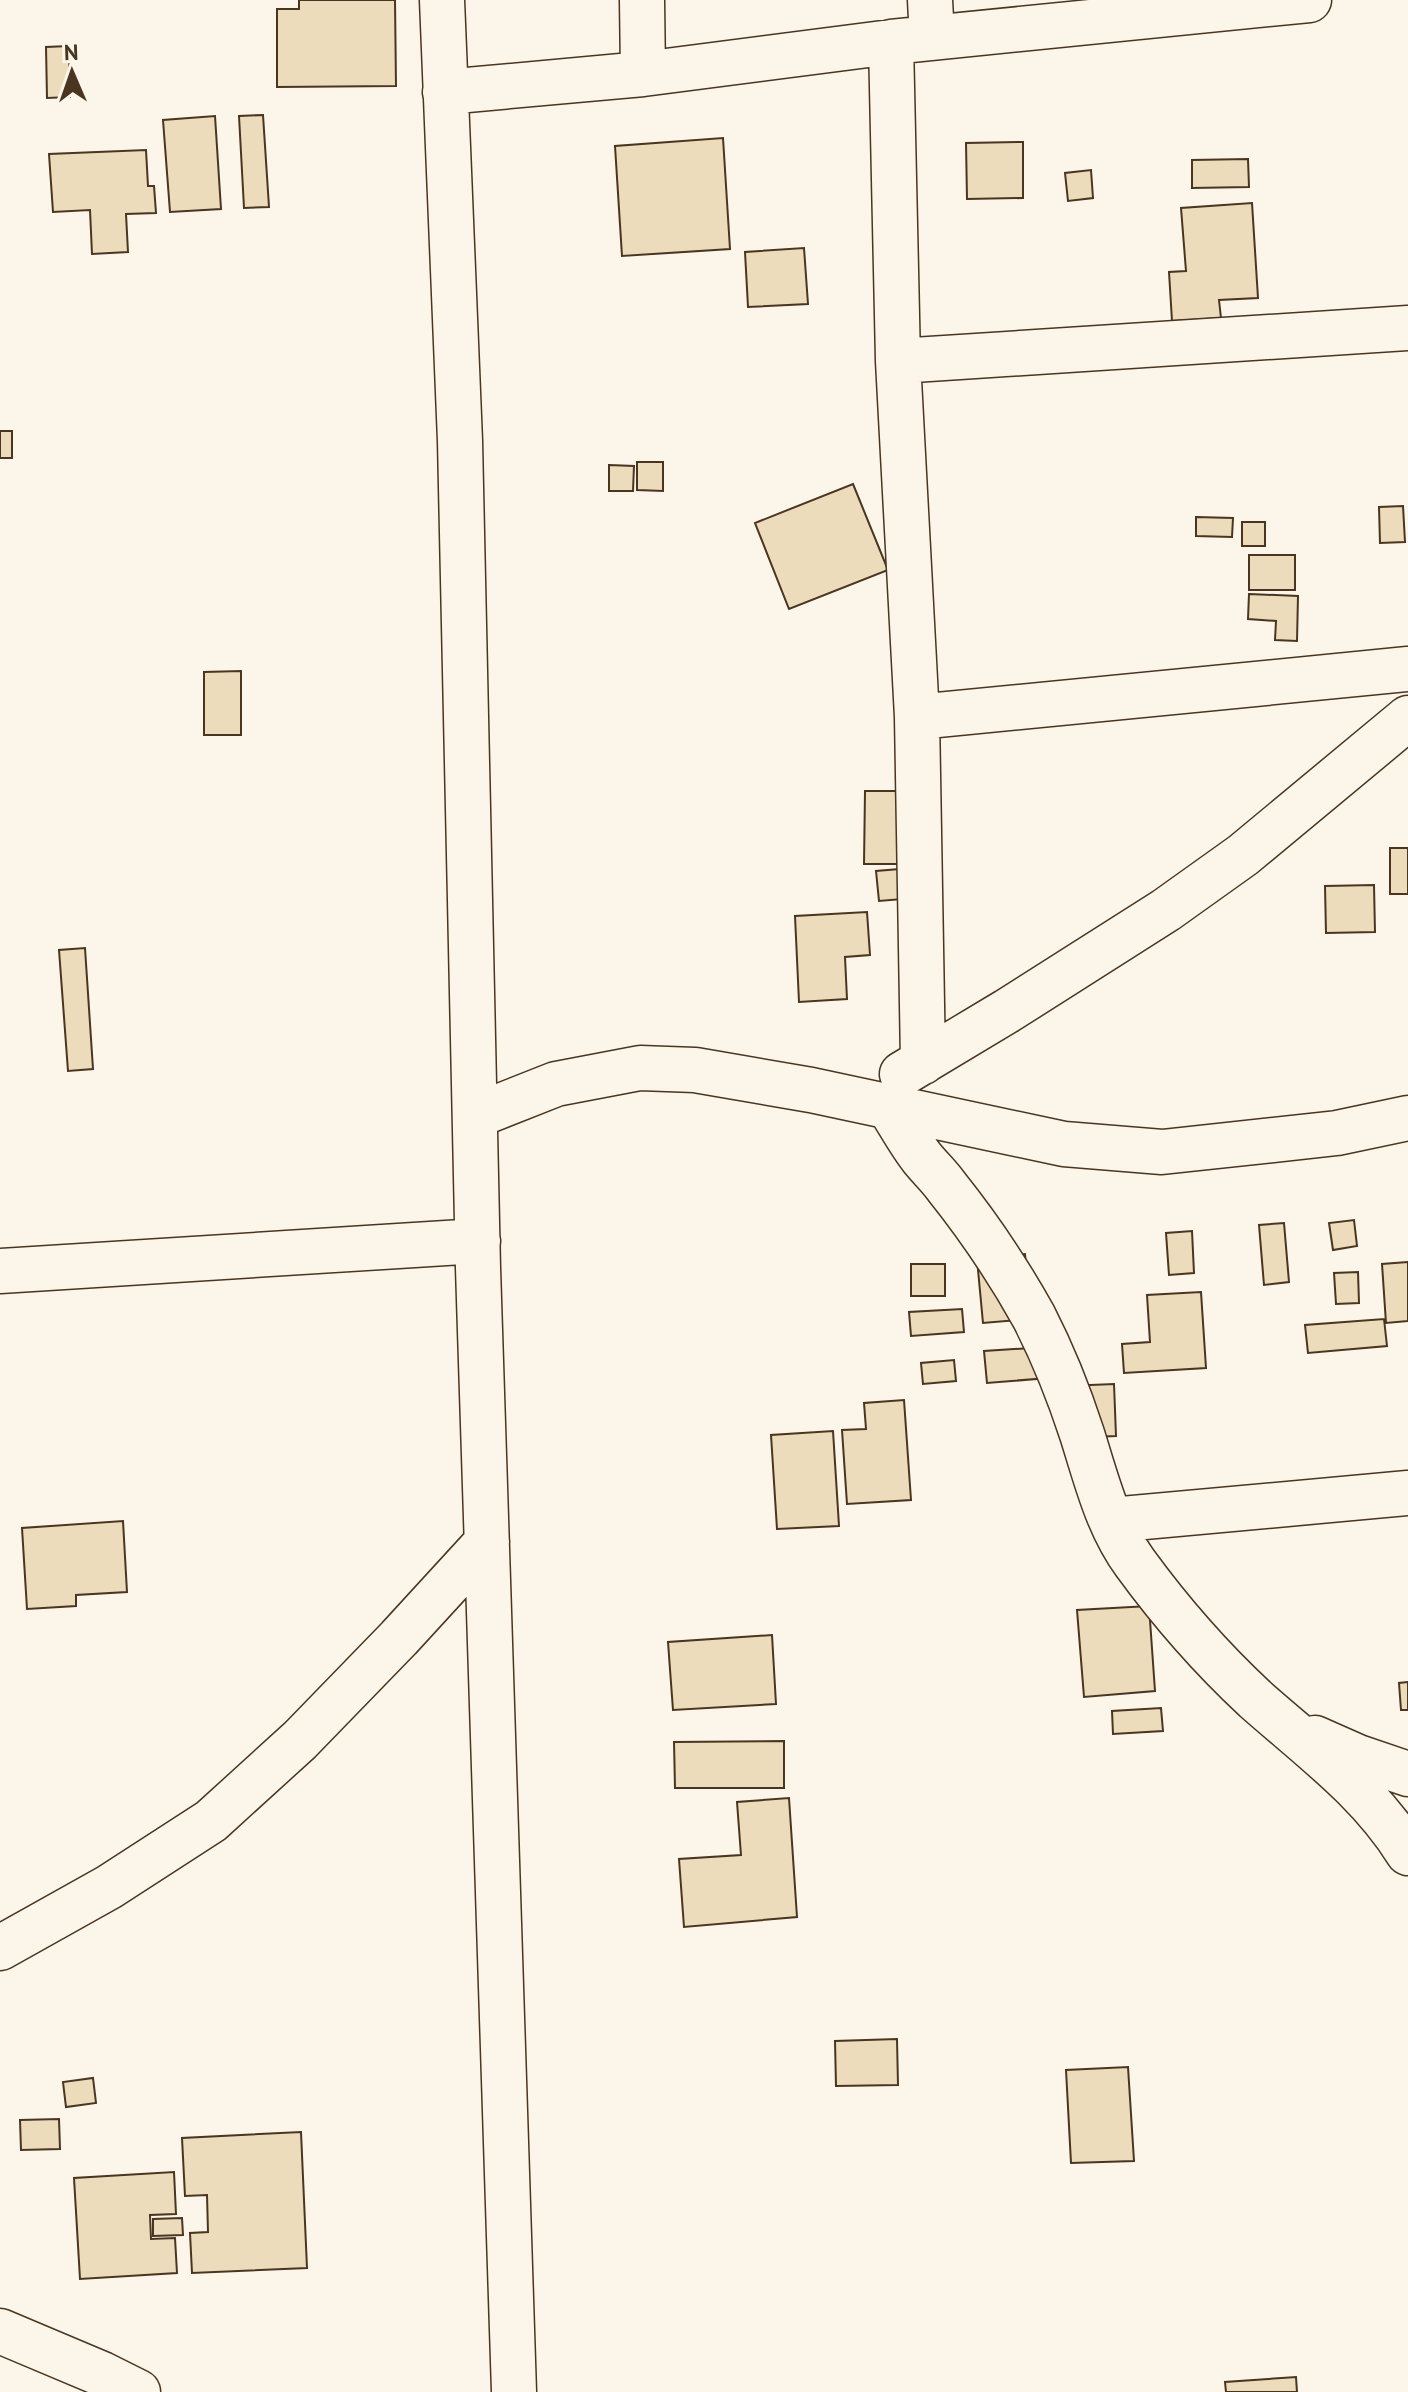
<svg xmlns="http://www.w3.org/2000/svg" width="1408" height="2392" font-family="'PT Sans',sans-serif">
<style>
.building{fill:#ecdcbc;stroke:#4a3520;stroke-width:2}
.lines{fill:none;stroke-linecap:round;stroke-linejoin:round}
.minor-casing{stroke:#4a3520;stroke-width:47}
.minor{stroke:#fbf6e9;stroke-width:44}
</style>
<rect width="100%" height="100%" fill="#fbf6e9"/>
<path class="building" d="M299 0H395L396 86 277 87V9H299Z
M69 46 70 97 47 98 46 47Z
M263 115 269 207 244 208 239 116Z
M215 116 221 209 170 212 163 120Z
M723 138 730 249 622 256 615 146Z
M1023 142V198L967 199 966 143Z
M146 150 148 186H154L156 213 126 214 128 252 92 254 90 210 53 212 49 154Z
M1248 159 1249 187 1192 188V160Z
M1091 170 1093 198 1068 201 1065 173Z
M1252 203 1258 298 1219 300 1221 318 1172 321 1169 272 1186 271 1181 208Z
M804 248 808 304 748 307 745 252Z
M0 431H12V458H0Z
M637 462H663V491L637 490Z
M609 465 634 466 633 491H609Z
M853 484 888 570 789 609 755 523Z
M1403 506 1405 542 1380 543 1379 507Z
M1196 517 1233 518 1232 537 1196 536Z
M1242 522H1265V546H1242Z
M1249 555H1295V590H1249Z
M1249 594 1298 596 1297 641 1275 640 1276 621 1248 619Z
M241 671V735H204V672Z
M865 791H918L917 864H864Z
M1390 848H1408V894H1390Z
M936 866 939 896 879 901 876 871Z
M1374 885 1375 932 1326 933 1325 886Z
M867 912 870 955 845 957 847 999 799 1002 795 916Z
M85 948 93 1069 68 1071 59 950Z
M1354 1220 1357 1246 1333 1250 1329 1223Z
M1284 1223 1289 1282 1264 1285 1259 1225Z
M1192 1231 1194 1273 1169 1275 1166 1233Z
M1025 1254 1031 1319 983 1323 977 1259Z
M1408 1262V1321L1386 1323 1382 1264Z
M911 1264H945V1296H911Z
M1358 1272 1359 1303 1336 1304 1334 1273Z
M1201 1292 1206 1368 1124 1373 1122 1344 1150 1342 1147 1295Z
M962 1309 964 1332 911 1336 909 1312Z
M1384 1319 1387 1346 1308 1353 1305 1325Z
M1046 1347 1048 1378 987 1383 984 1351Z
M954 1360 956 1381 923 1384 921 1363Z
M1114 1384 1116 1436 1067 1438 1066 1386Z
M904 1400 911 1500 847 1504 842 1430 866 1429 864 1403Z
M833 1431 839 1526 777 1529 771 1435Z
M123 1521 127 1592 76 1595V1606L27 1609 22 1528Z
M1149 1606 1155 1691 1084 1697 1077 1610Z
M772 1635 776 1704 673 1710 668 1642Z
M1408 1682V1710H1401L1399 1683Z
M1161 1708 1163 1731 1113 1734 1112 1711Z
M784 1741V1788H675L674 1742Z
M789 1798 797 1917 684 1927 679 1859 741 1855 737 1802Z
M897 2039 898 2085 836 2086 835 2041Z
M1128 2067 1134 2161 1071 2163 1066 2070Z
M93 2078 96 2103 66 2107 63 2082Z
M59 2119 60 2149 21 2150 20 2120Z
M301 2132 307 2268 192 2273 190 2233 208 2232 207 2195 185 2196 182 2138Z
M174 2172 176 2214 150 2215 151 2239 175 2238 177 2273 80 2279 74 2178Z
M182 2218 183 2235 153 2236V2219Z
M1296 2377 1297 2392H1226L1225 2382Z"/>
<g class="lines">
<defs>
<path id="minor" d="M442 0 460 441 478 1268 514 2392
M642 0 643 74
M930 0 932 38
M891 42 898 361 917 717 923 1062
M445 92 643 74 891 42 1309 0
M898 361 1408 328
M917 717 1408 669
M902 1074 1007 1011 1166 910 1243 855 1408 718
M889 1107C900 1124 910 1143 922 1158 930 1168 939 1176 946 1186 978 1226 1009 1272 1034 1317 1053 1354 1069 1394 1082 1434 1096 1478 1107 1525 1135 1563 1170 1611 1211 1658 1255 1699 1309 1747 1369 1790 1408 1853
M475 1116 556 1084 640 1068 695 1070 811 1090 1064 1144 1162 1152 1337 1133 1408 1118
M0 1271 478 1241
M1111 1520 1408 1493
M1315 1738 1358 1757 1408 1774
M0 1948 109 1887 211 1821 300 1740 399 1638 487 1542
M0 2331 102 2374 138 2392"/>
</defs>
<use href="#minor" class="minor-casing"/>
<use href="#minor" class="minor"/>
</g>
<g transform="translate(72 72) rotate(358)" stroke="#fbf6e9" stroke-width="6" paint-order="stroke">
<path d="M0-6L14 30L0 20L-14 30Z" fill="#4a3520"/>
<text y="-12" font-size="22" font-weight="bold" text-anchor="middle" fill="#4a3520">N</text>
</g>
</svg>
